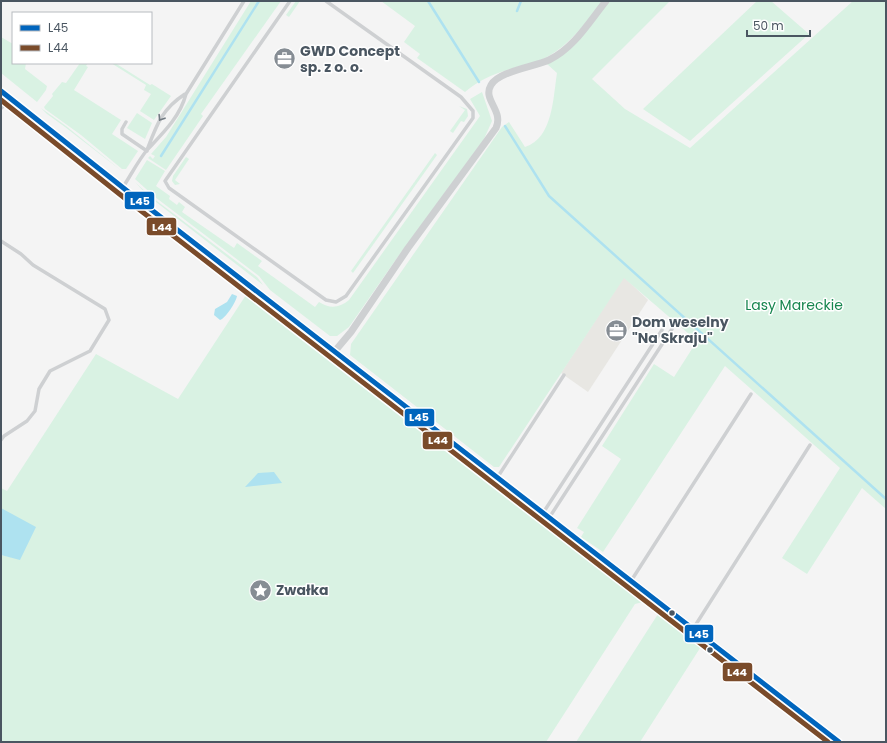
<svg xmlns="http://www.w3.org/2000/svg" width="887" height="743" font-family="Poppins,sans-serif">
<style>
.commercial{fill:#e8e7e3}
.green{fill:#d9f2e3}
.water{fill:#aee2f0}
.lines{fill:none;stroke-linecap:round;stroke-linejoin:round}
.stream{stroke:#aee2f0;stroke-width:2.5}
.service{stroke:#ced0d2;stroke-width:3.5}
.minor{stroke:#ced0d2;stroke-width:7}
.bus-1-casing{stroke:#fff;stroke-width:8}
.bus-2-casing{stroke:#fff;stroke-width:8}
.bus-1{stroke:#0065bd;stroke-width:5}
.bus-2{stroke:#7a4b2a;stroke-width:5}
.oneway{stroke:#727b83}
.bus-dot{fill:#4a5661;stroke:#fff;stroke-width:1.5}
.labels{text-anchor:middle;stroke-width:3;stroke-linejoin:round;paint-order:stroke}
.poi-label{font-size:14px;font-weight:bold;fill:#4a5661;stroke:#fff;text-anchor:start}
.park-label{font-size:14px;fill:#17864f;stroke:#fff}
.line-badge{stroke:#fff;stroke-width:1.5}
.badge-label{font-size:11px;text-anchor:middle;font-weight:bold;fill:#fff}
</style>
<rect width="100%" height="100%" fill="#f4f4f4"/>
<path class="commercial" d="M624 277 648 300 588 392 561 373Z"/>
<path class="green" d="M251 1H281L201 114 203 116 166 170 148 158 150 156 153 159 155 156 151 154 166 137Z
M296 1H300L289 17 286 15Z
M381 1H603C586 22 571 44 547 57 533 65 516 66 501 72 486 77 476 83 465 92L417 58 420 54 404 42 415 26Z
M610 1H670L592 79 625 109 690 148 853 1H886V509L862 488 807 574 782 558 840 468 725 366 603 552 581 537 584 532 577 528 621 459 602 446 654 364 674 377 697 341 624 278 499 467H494L350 355 351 344 502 127 509 122 525 147C553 138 553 98 557 73L547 64Z
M757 1H771L809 34 690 141 643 109Z
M1 37 13 44V63H26L25 69 47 86 46 90 37 102 1 73Z
M80 63H88L86 66 88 67 74 90 121 120 112 134 138 151 126 169H122L81 135 45 109 44 107 53 96 52 94 62 82 66 83Z
M111 63H115L150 85 152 84 171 96 154 120 140 111 151 94 144 90 146 85Z
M482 92 492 121 484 139 397 258 349 327 337 336H330L270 290 259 276 155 197 135 179 147 160 165 171 156 186 170 196 169 199 177 205 179 202 185 207 182 212 234 248 237 243 262 261 258 266 315 307 319 302C330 309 339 308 349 300L480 116 470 99Z
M459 106 467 109 468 116 464 122 461 121 453 133 450 131 465 110Z
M41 108 66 126 123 172 65 127 47 114Z
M137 113 152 123 145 139 127 128Z
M435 153 437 155 353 273 351 271Z
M186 157 189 159 175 180 180 184 175 185 172 181 173 176Z
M135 182 149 195 257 277 263 285 147 195Z
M246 295 643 602 635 604 546 742H1V555L20 559 1 508V488L7 491 96 354 178 399Z
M658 614 702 645 640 742H576Z"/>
<path class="water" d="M232 294 237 296C236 302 226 318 220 320L214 315 215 309 227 302Z
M274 472 282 483 245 487 258 473Z
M1 508 36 527 20 560 1 555Z"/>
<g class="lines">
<path class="stream" d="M428 1 479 82
M517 11 521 1
M505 126 549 196 886 499
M161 156 259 1"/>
<path class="service" d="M290 1 165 181 169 188 326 300 336 302 346 296 473 118V111L461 97 326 1
M126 122 122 129V134L147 151
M147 150C157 124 162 109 185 94
M123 187C131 175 138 161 147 150 163 133 180 117 186 94L244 1
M1 241 21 254 33 265 105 309 109 320 90 351 50 371 39 389 35 411 27 421 4 436 1 440
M497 478 564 375
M543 513 662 330
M549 518 672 329
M631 581 751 394
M693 629 810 445"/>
<path class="minor" d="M1 91 131 194 839 742
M1 106 7 96
M335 351 351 332 408 248 496 128C504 110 482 100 491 85 499 71 534 67 549 60 574 48 589 22 606 1"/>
<defs>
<path id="bus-1" d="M1 91 131 194 839 742"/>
<path id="bus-2" d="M1 100 127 200 828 742"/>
</defs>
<use href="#bus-1" class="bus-1-casing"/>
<use href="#bus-2" class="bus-2-casing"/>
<use href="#bus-1" class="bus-1"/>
<use href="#bus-2" class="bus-2"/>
</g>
<defs><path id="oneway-chevron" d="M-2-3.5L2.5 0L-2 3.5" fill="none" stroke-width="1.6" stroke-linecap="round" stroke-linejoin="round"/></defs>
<use class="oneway" href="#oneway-chevron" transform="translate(161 118) rotate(122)"/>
<defs>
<symbol id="office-disc" viewBox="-11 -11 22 22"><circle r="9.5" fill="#868d94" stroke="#fff"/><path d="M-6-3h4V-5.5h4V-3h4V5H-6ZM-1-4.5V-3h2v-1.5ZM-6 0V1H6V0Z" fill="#fff"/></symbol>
<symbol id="sight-disc" viewBox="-11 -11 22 22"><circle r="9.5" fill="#868d94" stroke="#fff"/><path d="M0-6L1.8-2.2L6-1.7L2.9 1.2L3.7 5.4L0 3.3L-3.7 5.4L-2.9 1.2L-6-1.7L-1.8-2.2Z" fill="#fff"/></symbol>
</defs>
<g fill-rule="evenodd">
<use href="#office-disc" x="272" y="46" width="25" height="25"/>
<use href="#office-disc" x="604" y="318" width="25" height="25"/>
<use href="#sight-disc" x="248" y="578" width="25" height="25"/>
</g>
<g class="bus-dot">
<circle cx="672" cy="613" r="3.5"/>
<circle cx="710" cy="650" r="3.5"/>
</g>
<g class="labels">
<g class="poi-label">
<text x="300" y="56">GWD Concept<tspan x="300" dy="16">sp. z o. o.</tspan></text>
<text x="632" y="327">Dom weselny<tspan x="632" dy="16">"Na Skraju"</tspan></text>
<text x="276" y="595">Zwałka</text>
</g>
<g class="park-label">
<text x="794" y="310">Lasy Mareckie</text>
</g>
</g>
<g class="line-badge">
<rect x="124" y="191" width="31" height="19" rx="4" fill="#0065bd"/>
<rect x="146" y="217" width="31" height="19" rx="4" fill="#7a4b2a"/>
<rect x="404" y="408" width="31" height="19" rx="4" fill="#0065bd"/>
<rect x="422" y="431" width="31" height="19" rx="4" fill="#7a4b2a"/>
<rect x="684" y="624" width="30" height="19" rx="4" fill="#0065bd"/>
<rect x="722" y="662" width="31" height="20" rx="4" fill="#7a4b2a"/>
</g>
<g class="badge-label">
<text x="140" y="205">L45</text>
<text x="162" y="231">L44</text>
<text x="419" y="421">L45</text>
<text x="438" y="444">L44</text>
<text x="699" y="638">L45</text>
<text x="737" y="676">L44</text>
</g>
<rect width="887" height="743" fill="none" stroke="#4a5661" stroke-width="4"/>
<rect x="12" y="12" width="140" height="52" fill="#ffffff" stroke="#b7bbc0"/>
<rect x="20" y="25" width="20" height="6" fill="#0065bd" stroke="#b7bbc0"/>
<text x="48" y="32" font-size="12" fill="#4a5661">L45</text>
<rect x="20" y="45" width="20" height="6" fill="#7a4b2a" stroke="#b7bbc0"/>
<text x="48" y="52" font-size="12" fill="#4a5661">L44</text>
<path d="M747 30v6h63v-6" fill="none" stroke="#4a5661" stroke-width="2"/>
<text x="753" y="30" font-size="12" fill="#4a5661" stroke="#ffffff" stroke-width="3" paint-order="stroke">50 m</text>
</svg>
